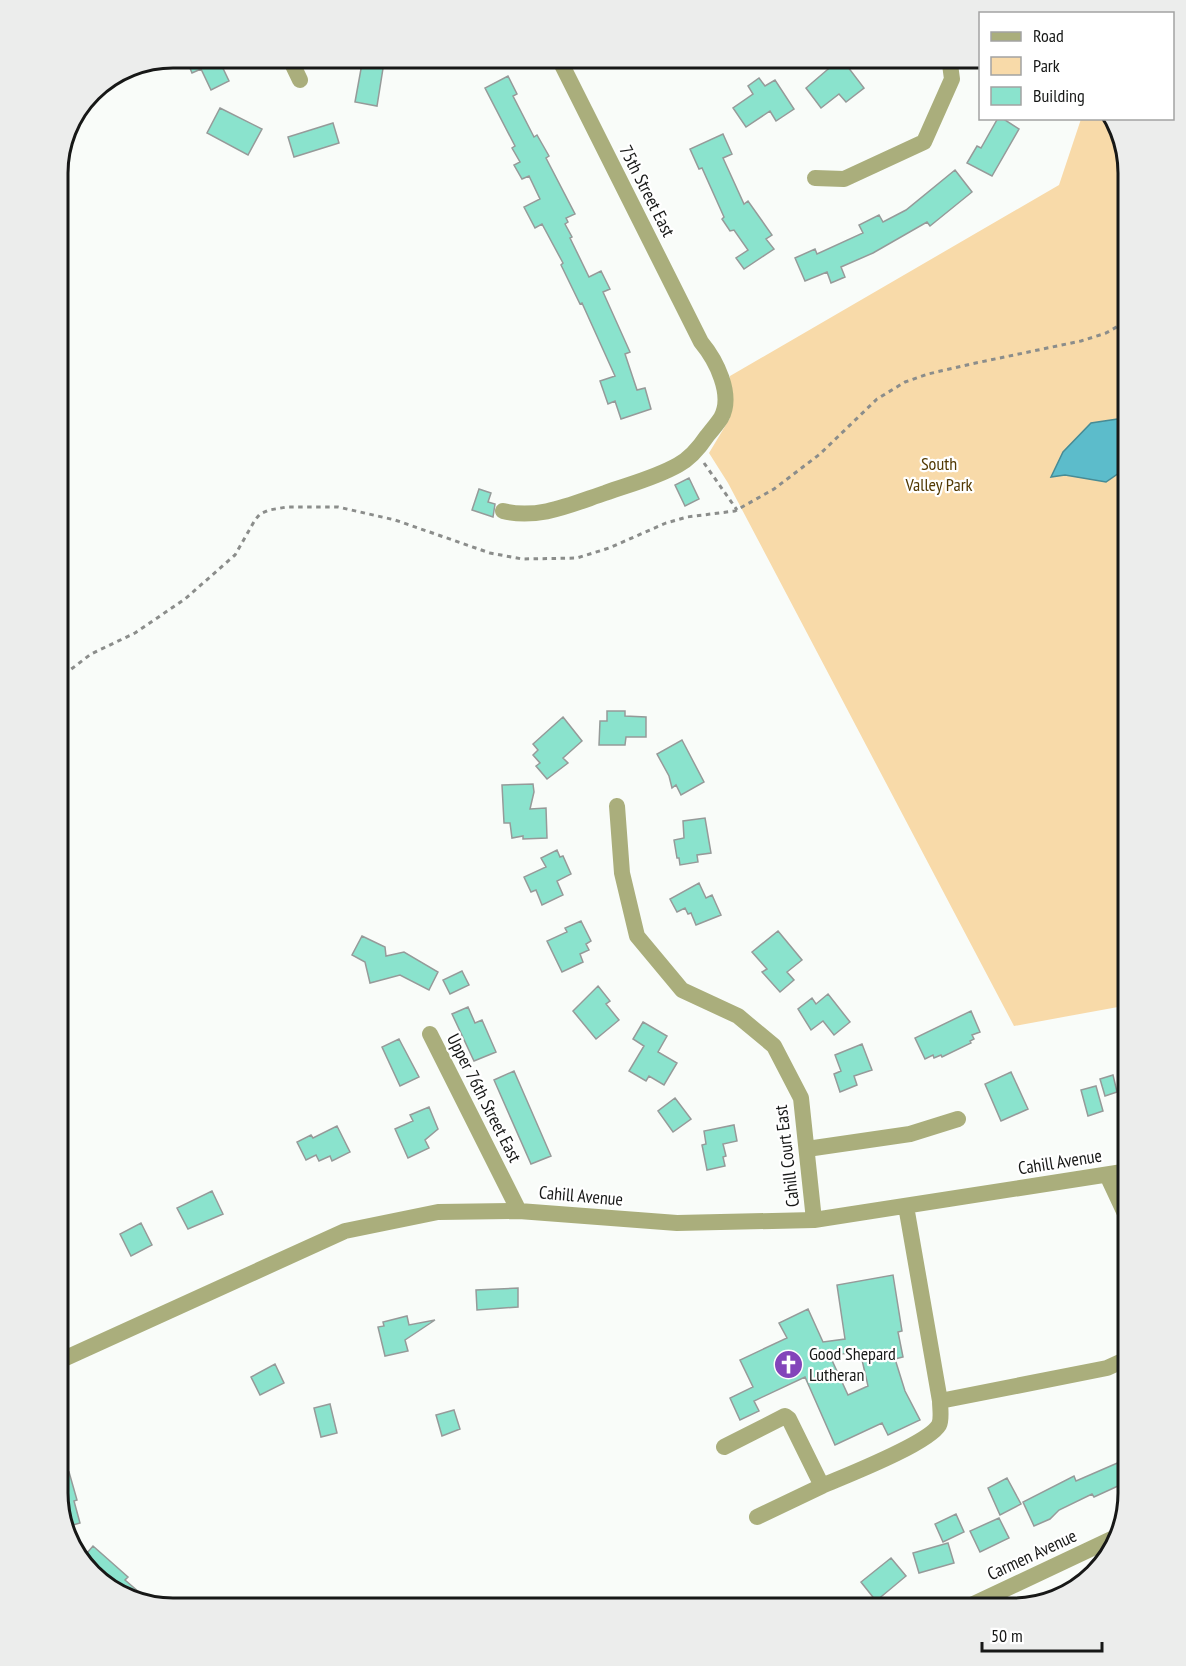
<svg xmlns="http://www.w3.org/2000/svg" width="1186" height="1666" font-family="'PT Sans Narrow',sans-serif">
<style>
.green{fill:#f8daa9}
.water{fill:#5cbccb;stroke:#478b95;stroke-width:1.5}
.building{fill:#8ae3cd;stroke:#969a99;stroke-width:1.5;fill-rule:evenodd}
.lines{fill:none;stroke-linecap:round;stroke-linejoin:round}
.path{stroke:#8b8d8b;stroke-width:3;stroke-dasharray:4.5 4.5;stroke-linecap:butt}
.minor{stroke:#aaae7c;stroke-width:16}
.labels{text-anchor:middle;stroke-width:4.5;stroke-linejoin:round;paint-order:stroke}
.street-label{font-size:18px;fill:#171817;stroke:#fff}
.park-label{font-size:18px;fill:#523903;stroke:#fff}
.poi-label{font-size:18px;fill:#171817;stroke:#fff;text-anchor:start}
.rim{fill:none;stroke:#171817;stroke-width:3}
</style>
<rect width="100%" height="100%" fill="#f9fcf9"/>
<path class="green" d="M1081 119H1114L1129 173V1005L1014 1026 728 483 709 453 730 418V376L1059 185Z"/>
<path class="water" d="M1124 418 1129 420V466L1106 482 1065 475 1051 477 1063 452 1091 423Z"/>
<path class="building" d="M195 57H226L219 60 229 81 211 90 201 69 192 73 187 61Z
M363 58 384 62 377 106 355 102Z
M841 58 864 88 846 102 839 94 821 108 806 88Z
M508 76 517 94 513 96 534 137 537 135 549 156 546 158 575 214 566 218 568 222 565 224 572 237 570 238 589 277 601 271 610 289 603 292 630 352 625 354 637 390 645 388 651 409 621 419 615 401 608 404 600 381 615 376 582 303 580 304 561 265 563 263 542 224 535 228 524 207 540 199 529 176 522 179 514 165 520 162 512 148 515 146 485 88Z
M759 78 765 86 775 80 794 109 776 121 770 111 746 127 733 108 753 94 748 86Z
M220 108 262 129 248 155 207 133Z
M998 118H1002L1019 129 992 176 967 163 977 146 981 148Z
M333 123 339 143 294 157 288 137Z
M723 134 732 154 723 158 744 204 748 201 772 235 766 239 774 249 744 269 736 258 748 250 734 230 730 231 722 219 724 217 702 168 699 169 690 149Z
M955 170 972 192 930 226 927 222 873 253 841 267 845 277 831 283 827 272 805 281 795 258 815 249 817 254 863 233 859 225 879 215 883 222 906 210Z
M689 478 699 499 685 506 675 485Z
M479 489 491 493 488 502 495 504 493 517 472 510Z
M607 711H625V716L646 717V737H626L625 745H599L600 721H607Z
M563 717 582 741 563 758 568 763 547 779 536 766 540 763 533 755 538 750 533 744Z
M682 740 704 782 681 795 676 785 672 788 669 776 657 754Z
M533 784 534 792 530 809 546 808 547 838 523 839V836L512 838 510 823H504L502 785Z
M705 818 711 853 697 855 698 862 680 865 679 858H677L674 840 684 838 683 821Z
M557 850 560 857 563 856 571 874 557 881 563 895 542 905 536 890 531 892 524 877 546 867 541 858Z
M699 883 706 898 712 895 721 915 696 925 691 913 688 914 685 908 677 912 670 899Z
M581 921 591 941 586 944 589 950 580 954 583 962 562 972 547 941 567 932 565 928Z
M778 931 802 960 787 972 794 980 780 992 762 972 767 969 752 952Z
M362 936 385 947 386 956 404 952 438 972 429 990 400 975 370 983 365 962 352 955Z
M462 971 469 985 450 994 443 980Z
M598 986 610 1001 606 1004 619 1020 596 1039 573 1011Z
M828 994 850 1022 834 1035 823 1021 811 1030 798 1009 812 998 816 1004Z
M468 1007 475 1023 482 1020 496 1052 474 1061 452 1014Z
M971 1011 980 1032 972 1035 974 1039 970 1041 971 1043 942 1057 941 1055 934 1058 933 1055 925 1059 915 1038Z
M643 1022 667 1036 658 1052 677 1063 664 1085 649 1076 646 1081 629 1071 644 1046 633 1039Z
M399 1039 419 1077 400 1086 382 1047Z
M862 1044 872 1070 854 1076 857 1085 840 1092 834 1074 841 1071 835 1055Z
M514 1071 551 1156 531 1164 494 1080Z
M1011 1072 1028 1109 1001 1121 985 1084Z
M1113 1075 1117 1092 1105 1096 1100 1079Z
M1096 1086 1103 1111 1088 1116 1081 1090Z
M675 1098 691 1119 673 1132 658 1111Z
M429 1107 438 1129 425 1140 429 1148 408 1158 395 1129 413 1121 410 1115Z
M734 1125 737 1141 723 1144 726 1156 723 1157 725 1166 707 1170 702 1145 706 1144 704 1131Z
M337 1126 350 1152 332 1161 330 1156 319 1161 316 1155 306 1160 297 1142 311 1135 313 1138Z
M212 1191 223 1214 188 1229 177 1208Z
M141 1223 152 1245 131 1256 120 1234Z
M893 1275 902 1331 898 1332 903 1357 895 1359 905 1391 920 1420 888 1435 882 1423 835 1445 805 1377 754 1401 759 1411 740 1420 730 1398 753 1387 740 1360 787 1338 779 1323 808 1309 823 1342 845 1339 837 1285ZM860 1351 868 1386 848 1395 830 1356Z
M518 1288V1307L477 1310 476 1290Z
M407 1316 409 1325 435 1320 405 1340 408 1351 385 1356 378 1327 384 1326 383 1322Z
M275 1364 284 1383 260 1395 251 1377Z
M330 1404 337 1433 321 1437 314 1408Z
M454 1410 460 1429 442 1436 436 1415Z
M1129 1458V1481L1094 1497 1092 1494 1059 1510 1050 1519 1034 1526 1023 1502 1074 1476 1076 1481Z
M69 1472 77 1500 74 1501 80 1523 66 1527 57 1493V1476Z
M1007 1478 1021 1504 1000 1515 988 1488Z
M956 1514 964 1532 943 1542 935 1524Z
M999 1518 1009 1538 980 1552 970 1531Z
M948 1543 954 1563 919 1573 913 1553Z
M93 1546 128 1577 125 1580 154 1605 115 1593 81 1560Z
M891 1558 906 1576 876 1601 861 1582Z"/>
<g class="lines">
<path class="path" d="M704 463 737 510
M57 680 91 654 135 633 185 599 235 555 255 520 260 514 269 510 287 507H338L395 520 490 553 522 559 577 558 609 548 666 523 687 517 735 511 774 489 820 454 877 399 905 382 928 374 971 364 1081 341 1106 333 1129 320"/>
<path class="minor" d="M289 57 300 80
M815 178 844 179 924 142 952 79 949 57
M503 511C538 520 572 504 605 493 630 484 655 478 678 465 691 458 699 448 707 436 712 430 717 424 721 418 734 395 716 360 701 342L558 57
M617 806 622 873 637 936 682 990 738 1016 774 1046 801 1098 814 1220
M430 1034 519 1211
M807 1149 910 1134 958 1119
M1107 1175 1129 1222
M906 1206 940 1401
M57 1362 345 1231 438 1212 519 1211 677 1223 814 1220 1129 1171
M724 1447 785 1416 789 1419 822 1486C845 1476 928 1444 939 1425 942 1419 940 1408 940 1401L1107 1368 1129 1358
M757 1517 822 1486
M963 1609 1118 1536"/>
</g>
<defs>
<symbol id="church-disc" viewBox="-11 -11 22 22"><circle r="9.5" fill="#8345ba" stroke="#fff"/><path d="M-1.2-6h2.4v3.5h3.3v2.4h-3.3V6h-2.4V-.1h-3.3v-2.4h3.3Z" fill="#fff"/></symbol>
</defs>
<g fill-rule="evenodd">
<use href="#church-disc" x="772" y="1348" width="33" height="33"/>
</g>
<g class="labels">
<g class="street-label">
<text transform="translate(647 191) rotate(63)" y="6">75th Street East</text>
<text transform="translate(484 1098) rotate(63)" y="6">Upper 76th Street East</text>
<text transform="translate(787 1156) rotate(-97)" y="6">Cahill Court East</text>
<text transform="translate(1060 1162) rotate(-9)" y="6">Cahill Avenue</text>
<text transform="translate(581 1196) rotate(5)" y="6">Cahill Avenue</text>
<text transform="translate(1032 1555) rotate(-25)" y="6">Carmen Avenue</text>
</g>
<g class="park-label">
<text x="939" y="470">South<tspan x="939" dy="21">Valley Park</tspan></text>
</g>
<g class="poi-label">
<text x="809" y="1360">Good Shepard<tspan x="809" dy="21">Lutheran</tspan></text>
</g>
</g>
<path d="M0 0H1186V1666H0ZM173 68H1013A105 105 0 0 1 1118 173V1493A105 105 0 0 1 1013 1598H173A105 105 0 0 1 68 1493V173A105 105 0 0 1 173 68Z" fill="#ecedec" fill-rule="evenodd"/>
<path class="rim" d="M173 68H1013A105 105 0 0 1 1118 173V1493A105 105 0 0 1 1013 1598H173A105 105 0 0 1 68 1493V173A105 105 0 0 1 173 68Z"/>
<rect x="979" y="12" width="195" height="108" fill="#ffffff" stroke="#a2a3a2" stroke-width="1.5"/>
<rect x="991" y="32" width="30" height="9" fill="#aaae7c" stroke="#a2a3a2" stroke-width="1.5"/>
<text x="1033" y="42" font-size="18" fill="#171817">Road</text>
<rect x="991" y="57" width="30" height="18" fill="#f8daa9" stroke="#a2a3a2" stroke-width="1.5"/>
<text x="1033" y="72" font-size="18" fill="#171817">Park</text>
<rect x="991" y="87" width="30" height="18" fill="#8ae3cd" stroke="#a2a3a2" stroke-width="1.5"/>
<text x="1033" y="102" font-size="18" fill="#171817">Building</text>
<path d="M982 1642v9h120v-9" fill="none" stroke="#171817" stroke-width="3"/>
<text x="991" y="1642" font-size="18" fill="#171817" stroke="#ffffff" stroke-width="4.5" paint-order="stroke">50 m</text>
</svg>
